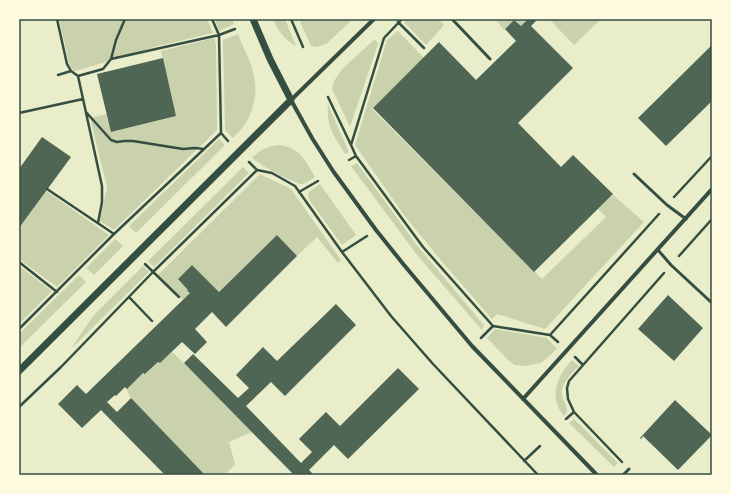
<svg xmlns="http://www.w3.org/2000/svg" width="731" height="494" font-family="'Varela Round',sans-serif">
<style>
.green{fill:#cad2ad}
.building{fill:#4f6655}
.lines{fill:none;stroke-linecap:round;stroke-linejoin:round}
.path{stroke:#344e41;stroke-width:2.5}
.service{stroke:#344e41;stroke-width:3}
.minor{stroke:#344e41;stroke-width:4}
.tertiary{stroke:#344e41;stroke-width:7}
.neatline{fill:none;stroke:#344e41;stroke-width:1.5}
</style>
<rect width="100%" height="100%" fill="#e9edc9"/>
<path class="green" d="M59 19H207L213 33 158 46 76 71H74L70 67Z
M215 19H232L234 24 219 31Z
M273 19H285L296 46C284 40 278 30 273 19Z
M299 19H353L326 44 317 47 311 46Z
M408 19H439L444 25 426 45 404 22Z
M495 19H528L521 26 514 21 504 30Z
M549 19H601L574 45Z
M398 31 424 58 372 109 542 279 606 217 598 209 613 195 644 222 545 329 497 314 492 319 444 264 404 215 355 145 387 40Z
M238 34C243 48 252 62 254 77 258 93 253 114 243 127 240 131 236 134 233 138L225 130 223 40Z
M214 38 216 44 217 130 114 230 100 221 107 187 90 118 107 114 112 132 176 116 161 51Z
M375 39 378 44 350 127 332 89 334 81 342 69Z
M328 105 349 152 345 154C335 137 326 127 328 105Z
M219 139 225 145 136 233 129 226Z
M278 145C299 146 306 161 315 177L303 184H300C283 177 266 169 252 158 261 149 266 147 278 145Z
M357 163 419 248 484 325 482 330 417 255 351 166Z
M243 167 249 173 154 267 148 261Z
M260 174 291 189 341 260 338 263 317 237 297 256 277 235 219 292 192 265 178 279 188 290 187 291 190 293 183 300 158 275Z
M320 184 356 235 342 245 310 201 308 196 309 192Z
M46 191 109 235 57 287 19 259V228Z
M115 239 123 246 94 275 86 268Z
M19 266 52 291 19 324Z
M143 266 149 272 70 350 93 316Z
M79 275 86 282 19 348V334Z
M495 329 547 338 557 349 541 363 524 366 515 365 508 360 487 338Z
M172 352 184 363 252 432 229 442 235 464 225 475H205L131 398 125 387 127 389 143 373 146 374 158 362 160 363Z
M572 360 579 366C572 373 560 384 562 395 563 400 566 405 567 410V412L564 416C548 397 557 376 572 360Z
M574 419 618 463 614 467 569 423Z"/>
<path class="building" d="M528 19H534L536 21 531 26 573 68 518 123 561 167 573 155 613 194 534 272 373 108 439 42 476 80 516 41 505 29 514 20 521 26Z
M712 45V101L666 146 638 118Z
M163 58 176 116 111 132 97 74Z
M42 137 71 157 19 228V169Z
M277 235 297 256 226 327 212 312 195 329 207 342 195 354 182 342 160 363 158 362 145 374 143 373 127 389 125 387 116 396 115 395 107 402 117 412 131 398 205 475H165L101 410 82 428 58 404 77 385 86 394 190 293 187 291 188 290 178 279 192 265 219 292Z
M668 295 703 328 674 361 638 329Z
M336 304 356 325 285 396 271 382 246 406 301 463 312 452 299 439 326 412 340 426 398 368 419 389 348 459 334 445 309 470 314 475H294L184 363 193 354 238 398 249 388 236 375 263 347 277 361Z
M675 400 712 435 678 470 643 436 641 439 640 438Z"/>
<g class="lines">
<path class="path" d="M57 19 67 64 71 71 78 76 102 186V202L98 223
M212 19 219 35 221 133 228 141
M291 19 303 47
M398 22 424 48
M111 59 219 35 235 29
M58 75 71 71
M78 76 103 69 111 59 116 40 125 19
M328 97 351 145 356 156 423 247 493 326 550 335 558 342
M86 112 111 140 117 142 124 141H133L183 149 195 148 204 149
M19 113 83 99
M351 145 384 38 402 19
M349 160 356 156
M249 162 257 170 272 173 295 186 342 252 391 316 433 364 538 475
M47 189 114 234
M299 192 318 181
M674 197 712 156
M342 252 367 236
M679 256 712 219
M19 262 57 292
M145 264 179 297
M129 297 152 321
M19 329 114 234 221 133
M550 335 659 214
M481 338 493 326
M575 357 583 365
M19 407 61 367 153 272 257 170
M566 419 574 412
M524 461 540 446
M622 462 574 412 568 399 567 388 569 381 664 273"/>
<path class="service" d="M452 19 490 59
M634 174 667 205 686 219
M658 250 671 265 712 303
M623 475 629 469"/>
<path class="minor" d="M374 19 291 100 312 138 333 171 376 230 404 265 472 346 597 475
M523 399 712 189"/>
<path class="tertiary" d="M19 371 291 100 270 59 253 19"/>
</g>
<rect width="731" height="494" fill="none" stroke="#fefae0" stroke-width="40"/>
<rect x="20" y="20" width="691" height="454" class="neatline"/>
</svg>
